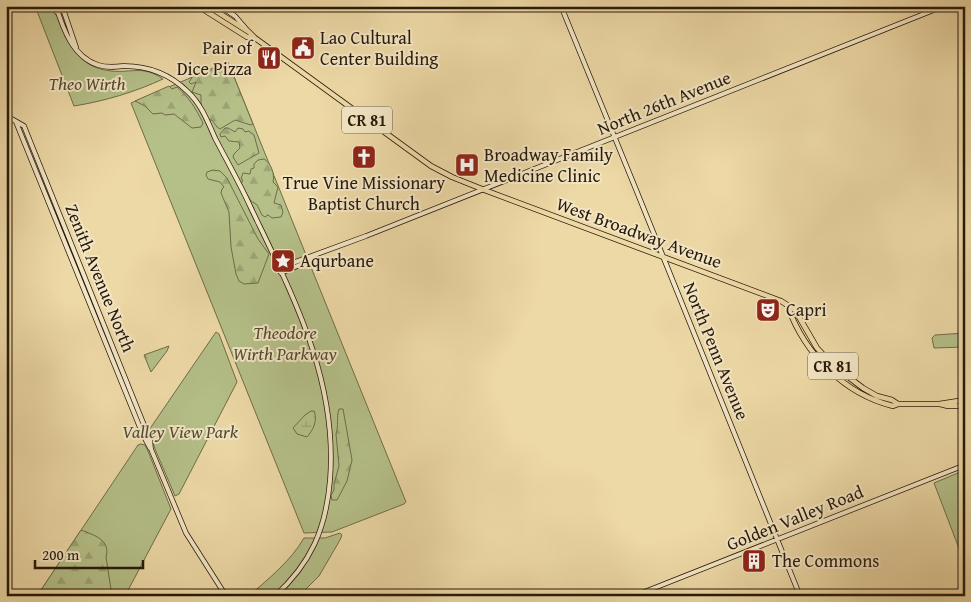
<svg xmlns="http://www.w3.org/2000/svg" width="971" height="602" font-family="'Gentium Book Plus',serif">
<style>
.green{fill:#b5c089;stroke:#6e6c4a}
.forest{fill:url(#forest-firs);stroke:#6e6c4a}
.wetland{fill:url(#wetland-marsh);stroke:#6e6c4a}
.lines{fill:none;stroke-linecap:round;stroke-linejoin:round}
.secondary-casing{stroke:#27190a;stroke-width:5.5}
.primary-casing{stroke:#27190a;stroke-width:6}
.secondary{stroke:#f3e6c5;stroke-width:4}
.primary{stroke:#edd9a6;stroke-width:4.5}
.labels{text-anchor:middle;stroke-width:4;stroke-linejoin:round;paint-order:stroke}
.shield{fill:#f3e6c5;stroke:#645642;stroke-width:1}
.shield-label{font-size:16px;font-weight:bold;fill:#27190a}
.poi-label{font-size:18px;fill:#27190a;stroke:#f3e6c5;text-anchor:start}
.park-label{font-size:18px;font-style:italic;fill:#524b30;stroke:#f3e6c5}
.street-label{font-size:18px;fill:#27190a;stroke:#f3e6c5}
</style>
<defs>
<pattern id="forest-firs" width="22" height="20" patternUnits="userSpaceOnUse" patternTransform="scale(1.25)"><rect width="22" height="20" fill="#b5c089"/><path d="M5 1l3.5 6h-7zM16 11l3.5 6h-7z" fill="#9ca475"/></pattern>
<pattern id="wetland-marsh" width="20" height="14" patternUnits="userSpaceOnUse" patternTransform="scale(1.25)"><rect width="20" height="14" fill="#b5c089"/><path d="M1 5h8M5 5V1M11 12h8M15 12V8" fill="none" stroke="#9ca475"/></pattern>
</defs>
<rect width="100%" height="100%" fill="#edd9a6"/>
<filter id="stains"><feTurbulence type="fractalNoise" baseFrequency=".004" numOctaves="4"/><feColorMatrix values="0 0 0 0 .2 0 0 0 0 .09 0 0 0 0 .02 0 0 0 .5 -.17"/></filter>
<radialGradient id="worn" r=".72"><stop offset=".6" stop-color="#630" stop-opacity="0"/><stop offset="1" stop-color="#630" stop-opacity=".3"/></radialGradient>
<path class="green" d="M35 6H54C56 15 61 23 64 31 74 54 85 68 111 71 132 73 143 65 163 79 135 92 105 101 74 106Z
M228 62 406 502 404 504 332 532 304 533 131 103Z
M216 332 219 334 237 382 179 494 175 496 155 449 149 430Z
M965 333V347L934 348 932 338 935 335Z
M141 444 145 445 148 451 171 509 125 596H37L138 445Z
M965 470V564L934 483Z
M340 533 342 535 340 540 319 576 299 596H249C269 578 290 562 304 538H325Z"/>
<path class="forest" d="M228 62 253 124 251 125 235 120 220 129 217 127 212 120H209L201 107V95L192 92 196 82 191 84 189 82 193 76Z
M169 86 172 89 177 87C189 97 196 109 203 123L201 127 192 128 174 114 165 115 162 113 153 114 145 106 135 101Z
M225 128H228L235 132 238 128 243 129 245 132 249 131 254 135 259 153 238 165 233 157 234 154 240 148 239 142 229 141 225 136 221 137 220 134Z
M264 159C271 163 275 174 273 182L278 187 274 203 281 205 283 212 281 217 272 218 268 215 265 217 262 215 257 205 251 201 241 184 243 180 241 179 243 173 250 174 251 169 254 168V164L258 160Z
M213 170 220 171 227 178 258 239 269 254 258 283 244 284 239 281 236 274 231 247 229 212 221 193 222 189 224 187 220 182 208 179 206 175 207 172Z
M169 346 167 351 151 372 144 355Z
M339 409H343L352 460 347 481 337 500H332L331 495 334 490V484L339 466 336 434C339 425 336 418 339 409Z
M81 530C94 535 111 540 106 557L112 596H37Z"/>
<path class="wetland" d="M311 411H314C318 421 313 430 307 437L297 434 293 428 305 415Z"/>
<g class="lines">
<defs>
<path id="secondary" d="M56 6C63 29 73 57 98 65 107 68 115 67 124 66 150 66 170 74 188 92 201 104 208 122 215 138 227 161 240 184 251 208 293 296 338 380 330 480 326 529 311 563 275 596
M62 6 76 47
M220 6 235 16 248 31
M561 6 637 192 800 596
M6 109 10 118 24 126 150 440 151 449 186 533 226 596
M16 122 143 435 150 448
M279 268 366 236 944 6
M281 273 302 264 310 258
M634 596 965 465"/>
<path id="primary" d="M198 6 247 37 255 38
M208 6 249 32 255 38 431 166 452 177 487 191 781 301 795 310 817 348 835 367 863 388 877 396 892 400 898 404
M57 12 71 6
M788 307C805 354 844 394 893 406L898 404H939L965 400
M940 404 948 406H965"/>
</defs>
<use href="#secondary" class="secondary-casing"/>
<use href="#primary" class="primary-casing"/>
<use href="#secondary" class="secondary"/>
<use href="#primary" class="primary"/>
</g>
<defs>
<symbol id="civic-square" viewBox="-11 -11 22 22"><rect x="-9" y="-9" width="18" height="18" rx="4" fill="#8f2418" stroke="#f3e6c5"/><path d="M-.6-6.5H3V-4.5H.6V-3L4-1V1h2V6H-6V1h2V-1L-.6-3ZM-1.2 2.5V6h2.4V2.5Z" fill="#fff"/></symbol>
<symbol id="restaurant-square" viewBox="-11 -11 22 22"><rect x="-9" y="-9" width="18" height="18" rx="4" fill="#8f2418" stroke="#f3e6c5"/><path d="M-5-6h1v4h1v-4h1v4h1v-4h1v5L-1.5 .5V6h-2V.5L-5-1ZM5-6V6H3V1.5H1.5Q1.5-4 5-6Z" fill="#fff"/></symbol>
<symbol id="church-square" viewBox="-11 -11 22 22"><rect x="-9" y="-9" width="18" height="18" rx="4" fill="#8f2418" stroke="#f3e6c5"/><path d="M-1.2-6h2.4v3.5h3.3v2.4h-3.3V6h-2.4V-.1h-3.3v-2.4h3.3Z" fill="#fff"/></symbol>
<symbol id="hospital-square" viewBox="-11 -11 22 22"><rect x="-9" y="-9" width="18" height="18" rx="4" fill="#8f2418" stroke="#f3e6c5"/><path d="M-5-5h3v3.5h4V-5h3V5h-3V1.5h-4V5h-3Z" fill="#fff"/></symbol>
<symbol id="sight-square" viewBox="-11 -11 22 22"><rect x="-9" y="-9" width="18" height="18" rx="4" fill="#8f2418" stroke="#f3e6c5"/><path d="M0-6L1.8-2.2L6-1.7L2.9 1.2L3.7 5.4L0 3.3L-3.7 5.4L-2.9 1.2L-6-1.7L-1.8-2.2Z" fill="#fff"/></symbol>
<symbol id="theatre-square" viewBox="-11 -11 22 22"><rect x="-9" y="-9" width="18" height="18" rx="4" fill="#8f2418" stroke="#f3e6c5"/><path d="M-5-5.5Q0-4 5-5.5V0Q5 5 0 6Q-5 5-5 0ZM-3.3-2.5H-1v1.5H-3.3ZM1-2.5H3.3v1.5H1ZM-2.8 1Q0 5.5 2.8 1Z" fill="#fff"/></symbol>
<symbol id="building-square" viewBox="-11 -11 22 22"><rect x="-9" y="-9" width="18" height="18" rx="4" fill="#8f2418" stroke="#f3e6c5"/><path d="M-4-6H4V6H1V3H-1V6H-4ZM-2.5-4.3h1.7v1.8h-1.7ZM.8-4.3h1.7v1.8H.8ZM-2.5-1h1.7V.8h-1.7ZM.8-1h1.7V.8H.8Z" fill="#fff"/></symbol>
</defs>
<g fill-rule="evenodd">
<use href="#civic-square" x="289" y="34" width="28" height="28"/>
<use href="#restaurant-square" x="255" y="44" width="28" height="28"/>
<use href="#church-square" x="350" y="143" width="28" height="28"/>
<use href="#hospital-square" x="453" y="151" width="28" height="28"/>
<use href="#sight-square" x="269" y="247" width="28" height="28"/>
<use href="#theatre-square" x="754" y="296" width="28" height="28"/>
<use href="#building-square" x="740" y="547" width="28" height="28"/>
</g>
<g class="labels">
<g class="shield">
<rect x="342" y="106.5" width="50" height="27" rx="4"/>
<rect x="808" y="352.5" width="50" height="27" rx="4"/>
</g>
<g class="shield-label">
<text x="367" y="126">CR 81</text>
<text x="833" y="372">CR 81</text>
</g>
<g class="poi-label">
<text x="320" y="44">Lao Cultural<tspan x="320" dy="21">Center Building</tspan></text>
<text x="252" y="54" text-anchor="end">Pair of<tspan x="252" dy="21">Dice Pizza</tspan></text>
<text x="484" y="161">Broadway Family<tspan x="484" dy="21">Medicine Clinic</tspan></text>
<text x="364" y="189" text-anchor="middle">True Vine Missionary<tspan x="364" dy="21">Baptist Church</tspan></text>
<text x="300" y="267">Aqurbane</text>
<text x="786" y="316">Capri</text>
<text x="772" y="567">The Commons</text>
</g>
<g class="park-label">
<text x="87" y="90">Theo Wirth</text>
<text x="285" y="339">Theodore<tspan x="285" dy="21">Wirth Parkway</tspan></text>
<text x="180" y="438">Valley View Park</text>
</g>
<g class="street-label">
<text transform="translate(664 103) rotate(-22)" y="6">North 26th Avenue</text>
<text transform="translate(639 233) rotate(20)" y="6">West Broadway Avenue</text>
<text transform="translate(100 278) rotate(68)" y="6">Zenith Avenue North</text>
<text transform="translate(716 351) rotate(68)" y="6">North Penn Avenue</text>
<text transform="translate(795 518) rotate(-22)" y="6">Golden Valley Road</text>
</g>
</g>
<rect width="971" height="602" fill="none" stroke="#edd9a6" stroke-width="25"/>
<rect x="8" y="8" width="956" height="587" fill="none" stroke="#27190a" stroke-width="2.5"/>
<rect x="12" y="12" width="946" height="577" fill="none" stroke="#27190a"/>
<path d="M35 560v8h108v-8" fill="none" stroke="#27190a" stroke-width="2.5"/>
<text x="42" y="560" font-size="15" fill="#27190a" stroke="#f3e6c5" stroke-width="4" paint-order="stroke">200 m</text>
<rect width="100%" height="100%" filter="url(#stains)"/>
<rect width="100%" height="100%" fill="url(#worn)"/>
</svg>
